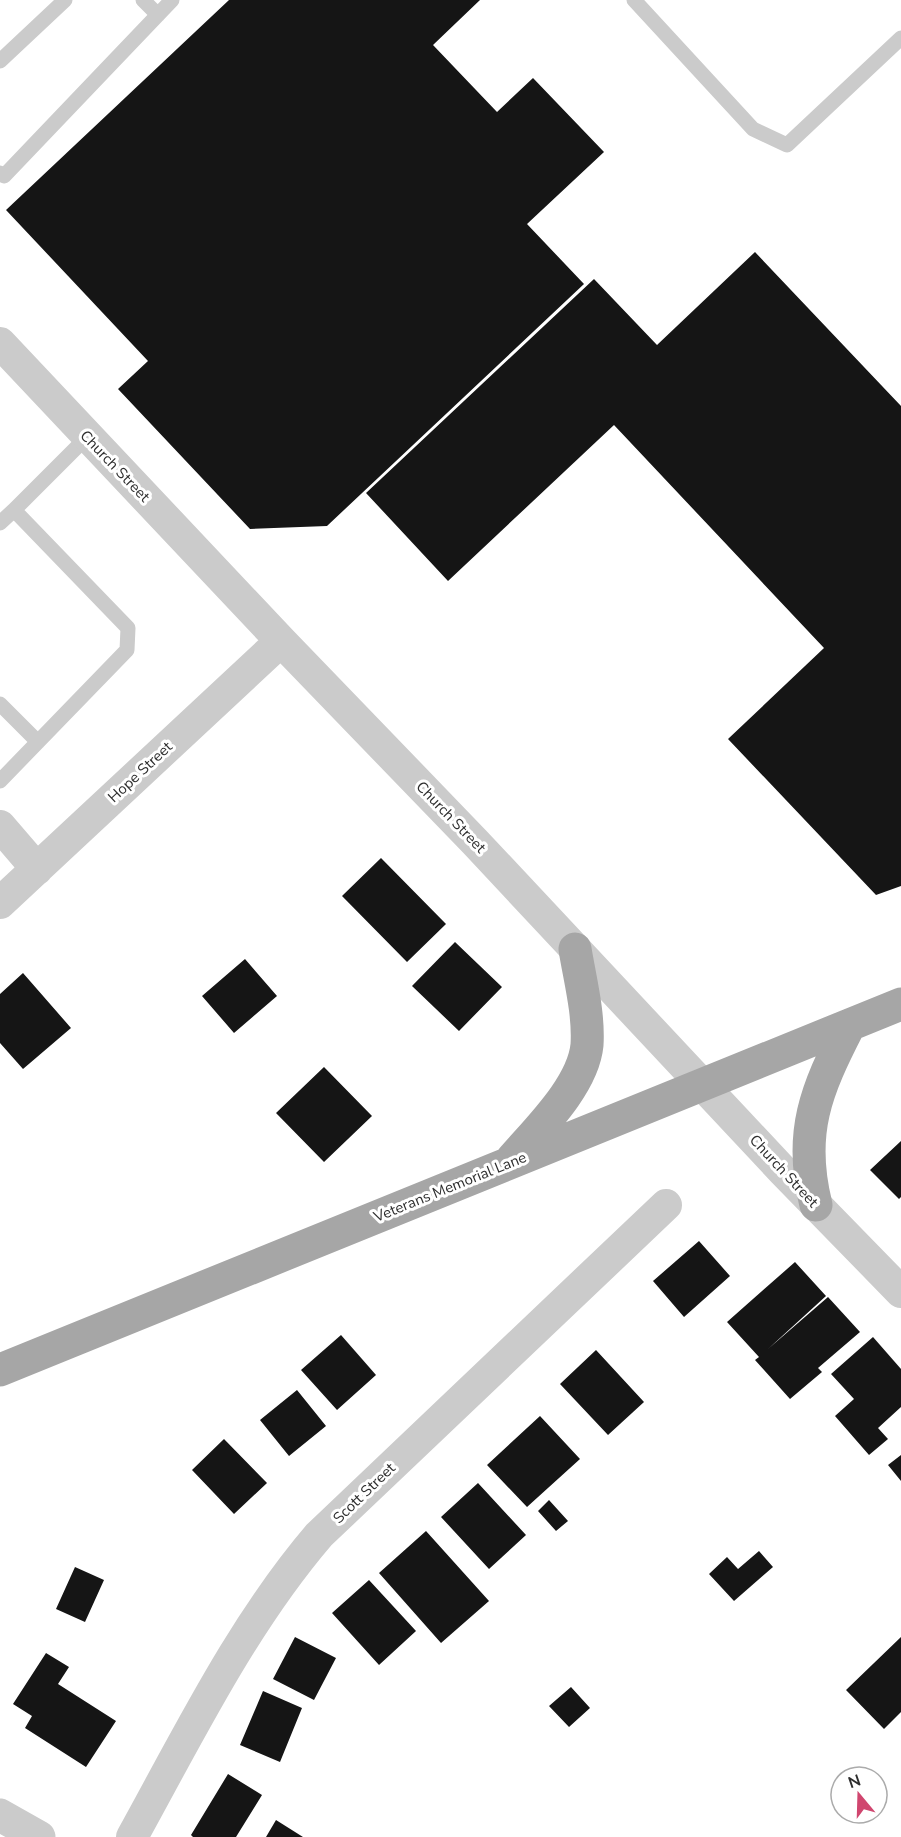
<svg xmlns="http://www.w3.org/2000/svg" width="901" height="1837" font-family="'Nunito Sans',sans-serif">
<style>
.building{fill:#151515}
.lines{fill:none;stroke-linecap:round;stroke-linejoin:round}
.service{stroke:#cbcbcb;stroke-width:15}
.minor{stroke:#cbcbcb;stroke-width:32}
.tertiary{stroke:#cbcbcb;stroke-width:33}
.primary{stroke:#a6a6a6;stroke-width:33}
.labels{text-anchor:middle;stroke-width:6;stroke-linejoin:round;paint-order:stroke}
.street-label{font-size:15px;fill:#2e2e2e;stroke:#fff}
</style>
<rect width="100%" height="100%" fill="#fff"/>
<path class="building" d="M229 0H480L433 45 497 112 533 78 604 152 527 224 584 284 327 526 250 529 118 389 148 361 6 210Z
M755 252 901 406V886L876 895 728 739 824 648 614 425 448 581 366 493 594 279 657 345Z
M381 858 446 924 407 962 342 896Z
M455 942 502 987 459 1031 412 986Z
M245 959 277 996 234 1033 202 996Z
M23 973 71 1028 23 1069 0 1043V994Z
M324 1067 372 1116 324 1162 276 1113Z
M901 1141V1197L899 1199 870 1170Z
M699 1241 730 1276 684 1317 653 1281Z
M795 1262 826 1296 768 1349 828 1297 860 1332 818 1368 822 1372 790 1399 755 1360 759 1357 727 1322Z
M341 1335 376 1375 337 1410 301 1370Z
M873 1337 901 1369V1407L878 1428 888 1439 869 1455 835 1416 854 1399 831 1374Z
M596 1350 644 1402 608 1435 560 1384Z
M297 1390 326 1426 289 1456 260 1420Z
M540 1416 580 1459 527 1507 487 1465Z
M224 1439 267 1483 234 1514 192 1470Z
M901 1455V1481L888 1465Z
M478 1483 526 1535 489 1569 441 1517Z
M549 1500 568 1521 556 1531 538 1511Z
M426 1531 489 1601 441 1643 379 1573Z
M759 1551 773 1567 734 1601 709 1574 727 1557 738 1569Z
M75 1567 104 1580 85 1622 56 1609Z
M369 1580 416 1631 379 1665 332 1613Z
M295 1637 336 1658 314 1700 273 1679Z
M901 1637V1712L884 1729 846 1690Z
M46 1653 69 1667 58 1684 116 1721 86 1767 25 1728 32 1716 13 1704Z
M571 1687 590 1708 569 1727 549 1706Z
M263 1691 302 1708 280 1762 240 1745Z
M228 1774 262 1795 236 1837H193L191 1835Z
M276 1820 303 1837H266Z"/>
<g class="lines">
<path class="service" d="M143 0 158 15
M634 0 753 129 787 145 901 38
M0 61 65 0
M0 173 4 176 172 0
M0 523 14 510
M0 704 38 742
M0 781 127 650 128 628 14 510 87 437"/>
<path class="minor" d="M0 343 281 641 475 842 784 1172 901 1292
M0 826 37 869
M0 903 281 641
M132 1837C189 1734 242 1625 319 1535L666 1205"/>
<path class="tertiary" d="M0 1815 39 1837"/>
<path class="primary" d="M512 1159C538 1129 583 1086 587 1045 589 1013 580 980 575 949
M816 1205C798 1133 816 1090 849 1026
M0 1370 901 1004"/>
</g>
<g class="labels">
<g class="street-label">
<text transform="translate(115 466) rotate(46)" y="5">Church Street</text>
<text transform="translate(140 772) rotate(-43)" y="5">Hope Street</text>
<text transform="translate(451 817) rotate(46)" y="5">Church Street</text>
<text transform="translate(784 1171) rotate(47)" y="5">Church Street</text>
<text transform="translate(450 1187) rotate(-22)" y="5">Veterans Memorial Lane</text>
<text transform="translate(364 1493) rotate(-44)" y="5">Scott Street</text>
</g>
</g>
<g transform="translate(859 1795) rotate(341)"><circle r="28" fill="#ffffff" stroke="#ababab" stroke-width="1.5"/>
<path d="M0-4.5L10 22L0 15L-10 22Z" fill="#d0466f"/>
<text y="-9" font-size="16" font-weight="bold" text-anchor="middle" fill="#2e2e2e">N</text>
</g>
</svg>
